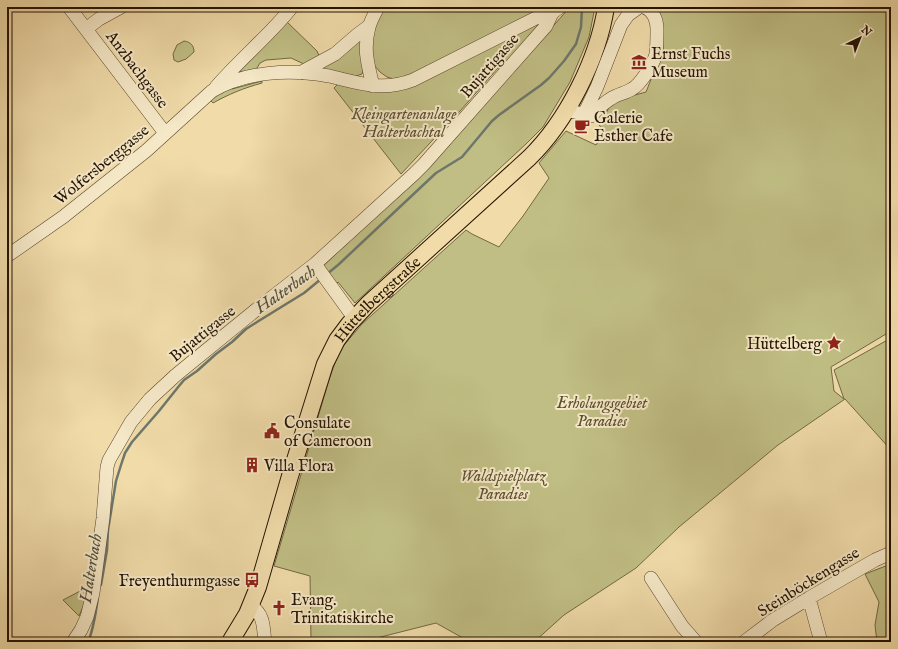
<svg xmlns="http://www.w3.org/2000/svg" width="898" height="649" font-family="'IM FELL English',serif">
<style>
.green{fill:#c0be84;stroke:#726843}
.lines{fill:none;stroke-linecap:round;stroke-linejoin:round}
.stream{stroke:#6d776c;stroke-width:2.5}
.minor-casing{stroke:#57452c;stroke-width:14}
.major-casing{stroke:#241302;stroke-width:18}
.minor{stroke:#f5e8c7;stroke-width:13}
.major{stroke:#f0dba9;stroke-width:16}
.labels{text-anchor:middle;stroke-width:4;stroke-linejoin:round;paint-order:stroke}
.poi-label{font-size:16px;fill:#241302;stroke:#f5e8c7;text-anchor:start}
.street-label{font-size:16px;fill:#241302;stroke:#f5e8c7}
.park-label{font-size:16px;font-style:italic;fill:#5b4f30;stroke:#f5e8c7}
.water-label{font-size:17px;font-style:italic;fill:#4e4d40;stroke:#f5e8c7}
</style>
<rect width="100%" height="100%" fill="#f0dba9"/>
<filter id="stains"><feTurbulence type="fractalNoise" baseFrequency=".005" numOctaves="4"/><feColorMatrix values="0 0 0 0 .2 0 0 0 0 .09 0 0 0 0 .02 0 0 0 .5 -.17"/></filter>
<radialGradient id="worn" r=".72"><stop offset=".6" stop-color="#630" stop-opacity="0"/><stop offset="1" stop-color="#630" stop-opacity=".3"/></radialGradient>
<path class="green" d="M383 7H546L410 76 394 79 387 77 380 72 374 65 371 53 374 26Z
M570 7H595L589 37 570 82 543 127 527 143 355 303 338 282 336 284 323 266 427 169Z
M661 7H891V331L831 367 834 391 844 399 834 370 891 338V450L845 399 778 445 679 527 636 568 564 615 534 642H470L436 623 361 642H311L310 576 274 566 329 380 339 351 362 324 466 230 472 234 499 247 523 216 549 178 539 163 566 131 596 145 605 132 599 125 613 101 646 92 663 49 659 15Z
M285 20 317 51 320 58 304 64 291 58 266 60 260 63 257 68 253 71 235 76Z
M538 24V26L502 70 498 68 460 111 401 174 334 88 339 83 373 89Z
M361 37 364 67 362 74 356 76 318 68Z
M184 41C191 42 194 46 194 52L186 59 178 62 174 60 173 54 177 45Z
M262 81V83C244 88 229 94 213 103L210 100 230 87 232 89Z
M891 564V642H877L875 625 879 602 865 574Z
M84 589 85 602 79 616 63 600Z"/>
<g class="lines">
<path class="stream" d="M889 7 891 10
M327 274 338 265 436 173 462 157 492 121 499 115 541 85 549 78 564 61 576 44 581 27 582 7
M101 585 107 550 108 530 116 481 121 465 125 453 132 442 159 411 179 386 184 380 197 371 216 354 232 342 246 329 257 322 304 293 321 279
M88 642C94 628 96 612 98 597"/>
<defs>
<path id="minor" d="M69 7 165 133
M86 29 99 19 121 7
M300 73 335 54 357 35 369 26
M373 86C368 65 363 49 369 27 371 20 375 13 378 7
M216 87C240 59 269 36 292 7
M566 110 591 116C597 110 604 102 612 98 618 94 626 93 632 89 640 85 654 63 656 54 657 46 657 37 657 29 657 20 653 10 644 7
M584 114 597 87 621 25 628 15 639 7
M7 256 63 217 146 151 212 91C246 71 290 69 329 76 359 83 382 92 413 80L536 18 552 13
M315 264 354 318
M651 578 682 626 696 642
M809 598 821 642
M251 606C265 615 263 628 265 642
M73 642 81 630 87 617 93 593 103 518 107 467 109 460 131 422 150 399 176 375 257 309 315 264 414 174 424 164 546 26 552 13 560 7
M744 642 773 620 809 598 875 560 891 553"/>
<g id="major">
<path id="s1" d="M230 642 247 614 258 587 290 476 325 364 337 340 349 324 368 304 529 158C567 121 598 59 606 7"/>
</g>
</defs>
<use href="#minor" class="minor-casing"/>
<use href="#major" class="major-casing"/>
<use href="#minor" class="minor"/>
<use href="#major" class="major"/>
</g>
<defs>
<symbol id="museum-bare" viewBox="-9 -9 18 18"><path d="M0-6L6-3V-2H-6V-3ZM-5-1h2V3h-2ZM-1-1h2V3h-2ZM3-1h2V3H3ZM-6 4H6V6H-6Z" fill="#8f2418" stroke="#f5e8c7" stroke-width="2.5" paint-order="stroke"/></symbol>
<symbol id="cafe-bare" viewBox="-9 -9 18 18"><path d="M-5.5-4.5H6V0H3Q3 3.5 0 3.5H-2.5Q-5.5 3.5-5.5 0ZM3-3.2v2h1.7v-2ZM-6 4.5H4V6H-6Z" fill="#8f2418" stroke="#f5e8c7" stroke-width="2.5" paint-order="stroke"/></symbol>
<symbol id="sight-bare" viewBox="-9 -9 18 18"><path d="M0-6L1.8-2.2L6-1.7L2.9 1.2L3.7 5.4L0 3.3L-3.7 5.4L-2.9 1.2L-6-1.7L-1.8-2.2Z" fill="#8f2418" stroke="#f5e8c7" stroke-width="2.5" paint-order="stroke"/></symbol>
<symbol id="civic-bare" viewBox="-9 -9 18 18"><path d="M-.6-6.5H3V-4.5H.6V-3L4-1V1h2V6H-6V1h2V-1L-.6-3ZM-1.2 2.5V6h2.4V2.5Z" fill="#8f2418" stroke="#f5e8c7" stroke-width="2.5" paint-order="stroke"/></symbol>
<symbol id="building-bare" viewBox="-9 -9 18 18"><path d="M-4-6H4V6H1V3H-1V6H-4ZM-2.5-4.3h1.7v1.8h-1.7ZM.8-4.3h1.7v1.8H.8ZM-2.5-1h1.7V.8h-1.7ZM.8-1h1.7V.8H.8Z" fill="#8f2418" stroke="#f5e8c7" stroke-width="2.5" paint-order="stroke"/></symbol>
<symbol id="bus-bare" viewBox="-9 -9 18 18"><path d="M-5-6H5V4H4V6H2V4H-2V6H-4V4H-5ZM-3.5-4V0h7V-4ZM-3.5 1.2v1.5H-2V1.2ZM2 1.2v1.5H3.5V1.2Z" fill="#8f2418" stroke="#f5e8c7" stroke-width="2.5" paint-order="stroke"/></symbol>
<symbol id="church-bare" viewBox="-9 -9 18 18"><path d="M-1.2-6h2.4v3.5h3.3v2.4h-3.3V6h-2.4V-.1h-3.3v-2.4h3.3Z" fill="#8f2418" stroke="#f5e8c7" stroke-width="2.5" paint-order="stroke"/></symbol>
</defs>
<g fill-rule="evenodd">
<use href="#museum-bare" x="628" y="51" width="22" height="22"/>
<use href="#cafe-bare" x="571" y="115" width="22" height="22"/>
<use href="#sight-bare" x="823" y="332" width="22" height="22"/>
<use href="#civic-bare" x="261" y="420" width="22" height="22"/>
<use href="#building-bare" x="241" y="454" width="22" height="22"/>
<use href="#bus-bare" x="241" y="569" width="22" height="22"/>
<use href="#church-bare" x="268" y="597" width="22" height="22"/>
</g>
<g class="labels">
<g class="poi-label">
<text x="651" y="59">Ernst Fuchs<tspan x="651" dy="18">Museum</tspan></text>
<text x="594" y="123">Galerie<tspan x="594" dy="18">Esther Cafe</tspan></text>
<text x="822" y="349" text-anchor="end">Hüttelberg</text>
<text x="284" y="428">Consulate<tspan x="284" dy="18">of Cameroon</tspan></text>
<text x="264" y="471">Villa Flora</text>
<text x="240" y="586" text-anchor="end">Freyenthurmgasse</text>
<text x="291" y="605">Evang.<tspan x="291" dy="18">Trinitatiskirche</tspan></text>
</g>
<g class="street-label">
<text transform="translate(489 65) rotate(-49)" y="6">Bujattigasse</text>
<text transform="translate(138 69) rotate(53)" y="6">Anzbachgasse</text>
<text transform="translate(101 164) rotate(-39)" y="6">Wolfersberggasse</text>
<text dy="6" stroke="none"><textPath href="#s1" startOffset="379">Hüttelbergstraße</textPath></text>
<text transform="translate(202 333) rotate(-39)" y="6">Bujattigasse</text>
<text transform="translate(808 581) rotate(-32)" y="6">Steinböckengasse</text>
</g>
<g class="park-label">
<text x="404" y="119">Kleingartenanlage<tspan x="404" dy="18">Halterbachtal</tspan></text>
<text x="602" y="408">Erholungsgebiet<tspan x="602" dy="18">Paradies</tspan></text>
<text x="503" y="481">Waldspielplatz<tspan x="503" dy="18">Paradies</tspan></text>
</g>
<g class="water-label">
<text transform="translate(285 289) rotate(-35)" y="6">Halterbach</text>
<text transform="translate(90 568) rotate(-81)" y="6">Halterbach</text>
</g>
</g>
<rect width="898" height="649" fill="none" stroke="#f0dba9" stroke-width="24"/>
<rect x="8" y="8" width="882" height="633" fill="none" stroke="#241302" stroke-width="2"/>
<rect x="12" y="12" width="874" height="625" fill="none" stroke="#241302"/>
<g transform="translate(860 38) rotate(43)" stroke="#f5e8c7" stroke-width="3" paint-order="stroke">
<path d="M0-3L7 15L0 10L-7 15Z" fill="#241302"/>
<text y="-6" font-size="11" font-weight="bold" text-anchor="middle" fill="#241302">N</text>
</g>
<rect width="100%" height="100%" filter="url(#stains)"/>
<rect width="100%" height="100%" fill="url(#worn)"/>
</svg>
